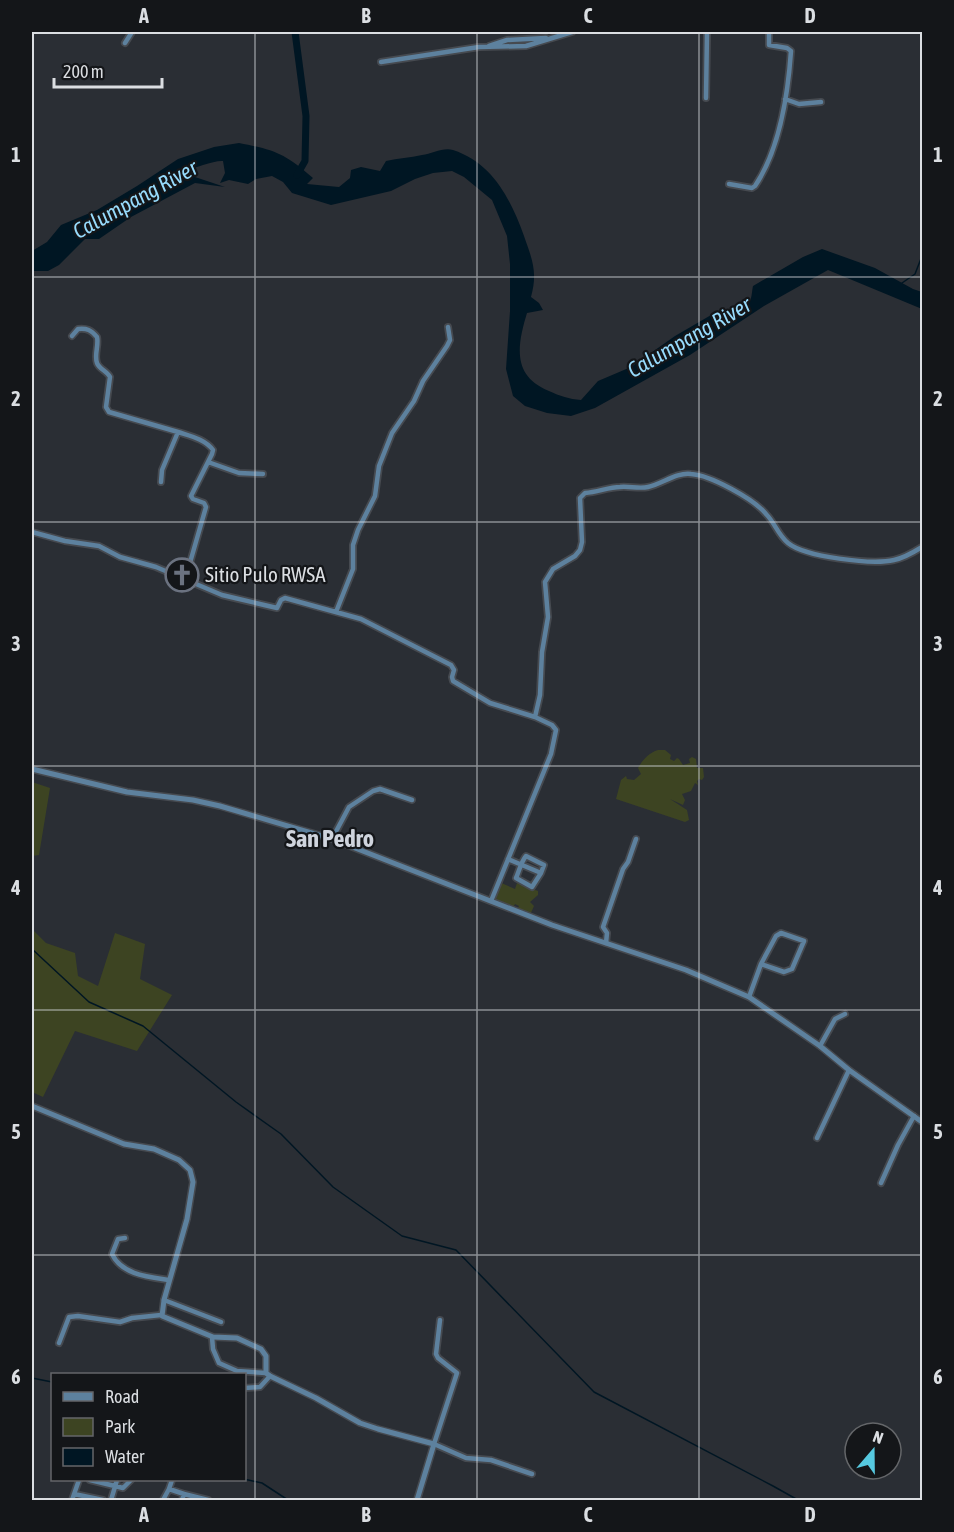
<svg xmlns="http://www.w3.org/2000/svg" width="954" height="1532" font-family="'Asap Condensed',sans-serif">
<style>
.green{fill:#3d4422}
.water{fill:#001623}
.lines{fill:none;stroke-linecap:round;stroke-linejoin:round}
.stream{stroke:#001623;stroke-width:1.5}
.river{stroke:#001623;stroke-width:7}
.minor-casing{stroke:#464a50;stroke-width:8}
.tertiary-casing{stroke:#464a50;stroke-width:8}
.minor{stroke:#5d819e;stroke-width:4.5}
.tertiary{stroke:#5d819e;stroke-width:5}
.grid{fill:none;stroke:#dbdee2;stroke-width:1.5;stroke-opacity:0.55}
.labels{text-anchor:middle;stroke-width:4.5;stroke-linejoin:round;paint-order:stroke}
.poi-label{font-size:21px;fill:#dbdee2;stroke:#141619;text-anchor:start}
.water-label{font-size:22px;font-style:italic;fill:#97dbfc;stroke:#141619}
.quarter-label{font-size:24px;font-weight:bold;fill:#cfd4dd;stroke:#141619}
.neatline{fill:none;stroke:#dbdee2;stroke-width:2}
.grid-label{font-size:20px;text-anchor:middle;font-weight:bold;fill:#dbdee2}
</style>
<rect width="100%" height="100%" fill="#2a2e34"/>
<path class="green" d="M658 750H665L671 755 670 759 674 761 677 758 679 759 683 765 690 763 689 759 692 757 696 759 697 768H703L704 777 702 780 699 779 697 781 698 785 695 783 691 791 682 794 685 800 683 805 670 799 687 810 689 820 685 822 616 799 621 780 626 776 627 779 634 780 641 774 638 768C642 761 648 753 658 750Z
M32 782 50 788 39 855 32 856Z
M499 882 515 889 517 883 538 891V895L530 902 534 906 530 915 517 910 519 906 515 904 513 908 492 900Z
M32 929 46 943 75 953 78 976 98 986 115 933 145 944 140 979 172 995 137 1051 75 1031 43 1097 32 1092Z"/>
<path class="water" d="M239 143C275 150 284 153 313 178L307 184 339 187 350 178 351 170 361 167 380 171 386 161C398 158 410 158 422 155 432 154 443 147 453 150 493 163 511 200 524 236 532 259 538 272 531 297L539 303 543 310 527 313C517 346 512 376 549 391 560 396 569 399 581 400L598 381 631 367 675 336 718 311 719 315C728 317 744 310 750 301 752 297 752 290 753 286L803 257 822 249 875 268 913 289 922 292V309L828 270 764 306 690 355 595 408 571 416 547 413 525 406 513 396 506 369 510 311V264L507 236 492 200 464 177 452 171 433 173 415 179 391 191 331 205 292 193 283 182 272 176 256 179 248 184 229 180 220 183 225 173 223 161C215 160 194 168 185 171L195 177 225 187 195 183 131 217 99 239H85L59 265 48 271H32V251L47 242 61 225 97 210 137 186 178 159 214 147Z"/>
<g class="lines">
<path class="stream" d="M902 283 915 274 922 256
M32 949 89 1002 143 1026 236 1102 281 1134 333 1187 402 1236 456 1250 594 1392 773 1486 798 1500
M32 1378 52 1382
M244 1479 262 1483 288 1500"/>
<path class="river" d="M295 32 306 116 305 161 297 175"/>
<defs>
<path id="minor" d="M125 43 132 32
M489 46 507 40 546 38
M381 62 479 47 526 46 572 32
M706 98 707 32
M785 99 799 104 821 102
M729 184 752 188 755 186C780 149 788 94 791 51L787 48 769 45V32
M72 336 78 329C87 328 91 330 97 337 99 345 94 355 97 363 99 369 107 371 110 377L106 407 109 412 178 432
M208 462 239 473 263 474
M161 482 162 470 178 432C190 436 205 439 213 450L212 454 191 496 193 499 204 503 206 507 185 580
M32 532 65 541 99 546 120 557 156 567 222 595 277 608 281 600 285 598 361 619 451 665 454 670 452 677 453 681 490 703 535 717 552 725 556 730 551 754 491 901
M336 612 353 569V545L358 530 375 496 379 466 392 433 414 401 423 381 447 346 450 340 448 327
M535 717 540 695 542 652 548 617 545 582 553 569 575 556 580 550 582 542 580 498 585 493C598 492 609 487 620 487 629 486 639 489 648 487 662 484 677 472 691 474 710 475 754 499 766 514 775 523 778 535 788 543 805 557 872 565 894 560 904 558 914 552 922 547
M332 839 349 807 373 791 380 789 412 800
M508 859 541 873 532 887 516 878C519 871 521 862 526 856L544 865 541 873
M781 933 804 941 792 969 784 972 761 964 776 936Z
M606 943 607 933 603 927 623 869 628 862 636 839
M749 997 761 964
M820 1046 835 1019 845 1014
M817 1138 849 1070
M881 1183 898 1145 914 1116
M125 1238 118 1239 112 1254C122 1275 149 1277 169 1280
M164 1300 221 1322
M440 1320 436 1354 438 1358 457 1373 434 1444 466 1458 491 1460 532 1474
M212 1337 213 1349 219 1363 237 1371 266 1373
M59 1343 69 1317 78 1316 120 1322 132 1318 161 1315
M244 1388 260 1387 270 1376
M90 1480 123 1488 131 1480
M169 1489 172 1480
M74 1494 103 1500
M184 1494 208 1500
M72 1500 79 1480
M111 1500 117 1480
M163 1500 169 1489 184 1494 182 1500"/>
<path id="tertiary" d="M32 769 127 792 193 800 220 806 332 839 552 925 686 970 749 997 820 1046 849 1070 922 1122
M32 1106 124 1144 154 1149 179 1160 190 1170 193 1182 187 1219 164 1300 162 1316 213 1337 237 1338 261 1349 266 1356V1373L270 1376 316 1398 360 1423 378 1429 434 1444 417 1500"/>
</defs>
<use href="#minor" class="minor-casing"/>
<use href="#tertiary" class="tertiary-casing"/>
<use href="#minor" class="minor"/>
<use href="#tertiary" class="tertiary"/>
</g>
<path class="grid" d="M255 32V1500M477 32V1500M699 32V1500M32 277H922M32 522H922M32 766H922M32 1010H922M32 1255H922"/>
<defs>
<symbol id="church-ring" viewBox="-11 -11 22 22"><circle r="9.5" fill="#141619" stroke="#6b7280" stroke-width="1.5"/><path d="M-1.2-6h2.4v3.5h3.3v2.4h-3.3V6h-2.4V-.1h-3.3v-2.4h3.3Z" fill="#6b7280"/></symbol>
</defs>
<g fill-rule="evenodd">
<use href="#church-ring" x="163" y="556" width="38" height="38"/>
</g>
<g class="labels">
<g class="poi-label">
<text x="205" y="582">Sitio Pulo RWSA</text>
</g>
<g class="water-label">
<text transform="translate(135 199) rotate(-29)" y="8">Calumpang River</text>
<text transform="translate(689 337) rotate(-30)" y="8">Calumpang River</text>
</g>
<g class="quarter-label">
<text x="330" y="847">San Pedro</text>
</g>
</g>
<rect width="954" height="1532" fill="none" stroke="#141619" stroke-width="66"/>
<rect x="51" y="1373" width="195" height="108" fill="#141619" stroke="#646669" stroke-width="1.5"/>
<rect x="63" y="1392" width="30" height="9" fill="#5d819e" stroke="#646669" stroke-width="1.5"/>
<text x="105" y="1403" font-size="18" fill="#dbdee2">Road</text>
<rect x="63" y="1418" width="30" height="18" fill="#3d4422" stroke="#646669" stroke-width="1.5"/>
<text x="105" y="1433" font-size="18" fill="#dbdee2">Park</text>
<rect x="63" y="1448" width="30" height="18" fill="#001623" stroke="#646669" stroke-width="1.5"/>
<text x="105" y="1463" font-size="18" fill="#dbdee2">Water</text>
<g transform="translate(873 1451) rotate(20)"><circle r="28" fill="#141619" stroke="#646669" stroke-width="1.5"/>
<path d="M0-4.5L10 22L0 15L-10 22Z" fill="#56c9e0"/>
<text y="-9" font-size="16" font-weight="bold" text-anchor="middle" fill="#dbdee2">N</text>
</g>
<path d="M54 78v9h108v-9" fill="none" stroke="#dbdee2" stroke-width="3"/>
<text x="63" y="78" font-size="18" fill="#dbdee2" stroke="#141619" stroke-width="4.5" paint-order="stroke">200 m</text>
<rect x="33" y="33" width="888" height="1466" class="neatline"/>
<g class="grid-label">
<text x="144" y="23">A</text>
<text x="366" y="23">B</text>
<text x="588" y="23">C</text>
<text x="810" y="23">D</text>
<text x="16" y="162">1</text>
<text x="938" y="162">1</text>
<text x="16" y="406">2</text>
<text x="938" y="406">2</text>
<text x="16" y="651">3</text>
<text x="938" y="651">3</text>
<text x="16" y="895">4</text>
<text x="938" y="895">4</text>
<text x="16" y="1139">5</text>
<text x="938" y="1139">5</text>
<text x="16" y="1384">6</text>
<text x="938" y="1384">6</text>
<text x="144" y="1522">A</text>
<text x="366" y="1522">B</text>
<text x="588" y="1522">C</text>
<text x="810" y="1522">D</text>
</g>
</svg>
